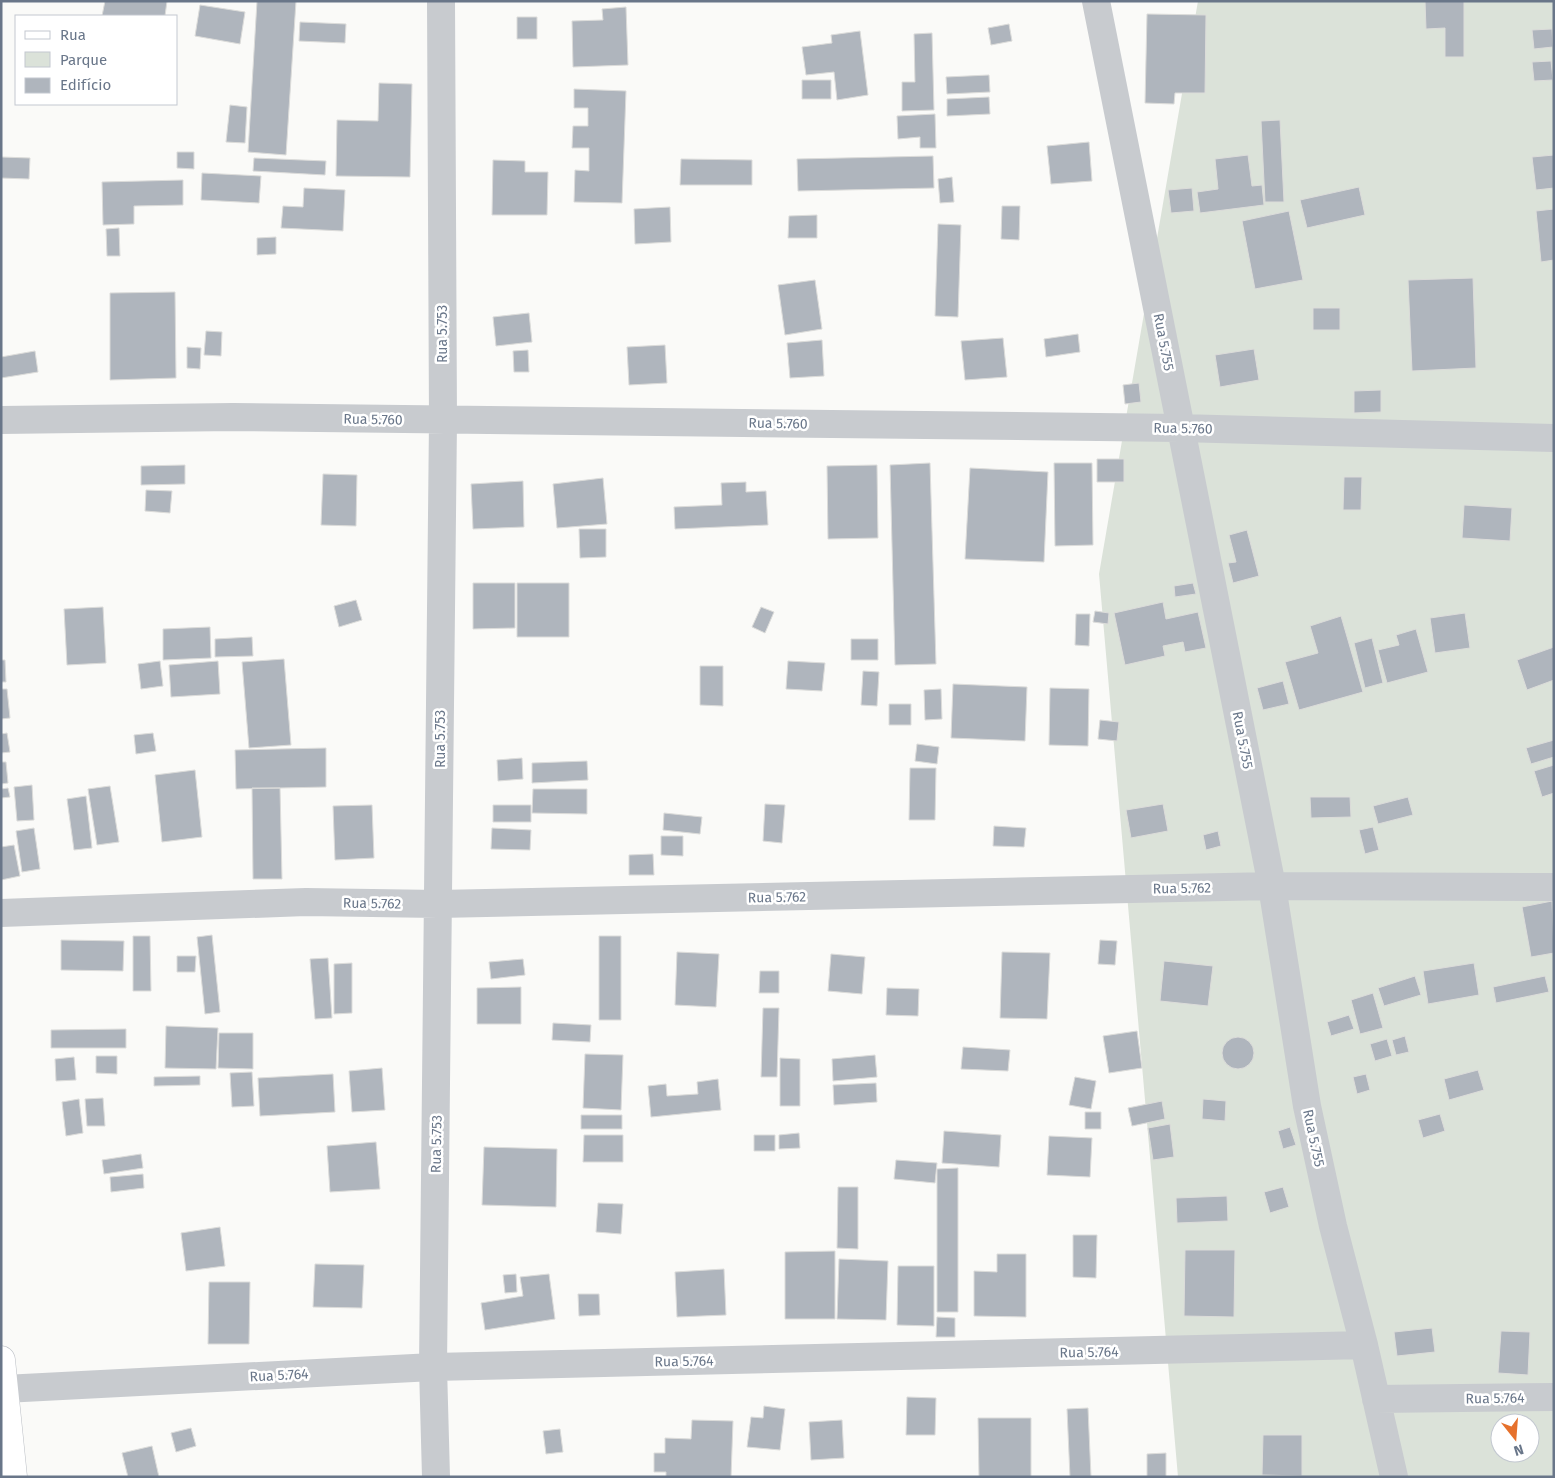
<svg xmlns="http://www.w3.org/2000/svg" width="1555" height="1478" font-family="'Fira Sans',sans-serif">
<style>
.green{fill:#dbe2d9;fill-rule:evenodd}
.building{fill:#afb5bd;stroke:#dcdcda}
.lines{fill:none;stroke-linecap:round;stroke-linejoin:round}
.secondary-casing{stroke:#babec4;stroke-width:29}
.street{stroke:#c8cbcf;stroke-width:28}
.secondary{stroke:#fff;stroke-width:28}
.labels{text-anchor:middle;stroke-width:5;stroke-linejoin:round;paint-order:stroke}
.street-label{font-size:14px;fill:#697689;stroke:#fff}
</style>
<rect width="100%" height="100%" fill="#fafaf8"/>
<path class="green" d="M1198 1H1554V1477H1178L1099 574ZM1500 1423H1530V1453H1500Z"/>
<path class="building" d="M105 1H167L165 16H102Z
M257 1H296L286 155 248 152Z
M1425 1H1464V57H1445V28L1426 29Z
M200 5 245 12 240 44 195 36Z
M626 7 628 65 573 67 572 21 603 20 602 9Z
M1147 14 1206 15 1205 93H1175L1174 104 1145 103Z
M517 17H537V39H517Z
M300 22 346 24 345 43 299 41Z
M1009 24 1012 41 991 45 988 28Z
M1552 29 1553 47 1534 49 1532 30Z
M860 31 868 95 837 100 834 72 806 75 802 47 832 43 831 35Z
M932 33 934 110 902 111V82H915L914 34Z
M1551 61 1553 80 1534 81 1532 62Z
M989 75 990 92 947 94 946 77Z
M802 80H831V99H802Z
M379 83 412 84 410 177 336 176 337 120 378 121Z
M574 89 626 91 622 203 574 202 575 170 589 171V148H572L573 126H588V108H574Z
M989 97 990 114 947 116V99Z
M230 105 247 107 245 143 226 142Z
M935 114 936 148H920V137L898 139 897 116Z
M1280 120 1284 202H1265L1261 121Z
M1089 142 1092 181 1051 184 1047 146Z
M177 152H194V169L177 168Z
M1248 155 1252 186 1262 185 1264 205 1200 213 1197 192 1218 189 1215 159Z
M1554 155V188L1536 190 1532 157Z
M933 156 934 188 798 191 797 159Z
M1 157 30 158 29 179 1 178Z
M254 158 326 161 325 175 253 171Z
M681 159 752 160V185H680Z
M493 160 525 161V172H548L547 215H492Z
M202 173 261 176 259 203 201 200Z
M952 177 954 202 940 203 938 179Z
M183 180V205L134 206V224L103 225 102 182Z
M1359 187 1365 215 1307 228 1300 200Z
M304 188 345 190 343 231 281 228 283 206 303 207Z
M1192 188 1194 211 1171 213 1168 190Z
M1002 206H1020L1019 240 1001 239Z
M670 207 671 242 635 244 634 209Z
M1554 209V260L1541 262 1536 211Z
M1289 211 1303 280 1255 289 1242 221Z
M817 215V238H788L789 216Z
M938 224 961 225 958 317 935 316Z
M119 228 120 256H107L106 229Z
M276 237V254L257 255V238Z
M1473 278 1476 368 1412 371 1408 280Z
M815 280 822 329 785 335 778 285Z
M175 292 176 378 110 380V293Z
M1313 308H1340V330H1313Z
M529 313 532 342 496 346 493 317Z
M206 331 222 332 221 356 204 355Z
M1078 334 1080 352 1046 357 1044 339Z
M1003 338 1007 377 965 380 961 341Z
M822 340 824 376 790 378 787 343Z
M665 345 667 383 629 385 627 347Z
M187 347 201 348 200 369 187 368Z
M1254 349 1259 380 1220 387 1215 355Z
M528 350 529 372H514L513 351Z
M35 351 38 372 1 378V357Z
M1139 383 1141 402 1125 404 1123 385Z
M1381 390V412L1354 413V391Z
M1097 459H1124V482H1097Z
M930 463 936 664 895 665 890 465Z
M1054 463H1092L1093 545 1055 546Z
M185 465V484L141 485V466Z
M877 465 878 538 828 539 827 466Z
M970 468 1048 472 1044 562 965 559Z
M323 474 357 475 356 526 321 525Z
M1344 477H1362L1361 510H1343Z
M603 478 607 524 557 528 553 484Z
M523 481 524 527 473 529 471 484Z
M746 482V492L766 491 768 525 675 529 674 507 722 505 721 483Z
M146 490 172 491 170 513 145 511Z
M1464 505 1512 508 1510 541 1462 538Z
M579 529H606V557L580 558Z
M1247 530 1259 576 1233 583 1228 563 1236 562 1229 535Z
M473 583H515V628L473 629Z
M517 583H569V637H517Z
M1193 583 1196 594 1175 597 1174 586Z
M356 600 362 620 339 627 334 606Z
M1163 602 1166 619 1198 612 1206 648 1185 652 1183 642 1163 646 1165 656 1125 665 1114 613Z
M103 607 106 663 67 665 64 609Z
M761 607 774 612 765 633 752 627Z
M1095 611 1109 613 1108 624 1093 622Z
M1465 613 1470 648 1435 653 1430 618Z
M1076 614H1090L1089 646 1075 645Z
M1341 616 1363 692 1299 710 1285 662 1318 653 1310 626Z
M210 627 211 658 163 660V629Z
M1416 629 1428 672 1387 683 1378 650 1399 645 1396 635Z
M252 637 253 656 215 657V639Z
M1372 638 1383 683 1365 688 1354 643Z
M851 639H878V660H851Z
M1554 647V680L1527 690 1517 660Z
M284 659 291 745 249 748 242 662Z
M1 660H5L6 682H1Z
M160 661 163 686 141 689 138 664Z
M218 661 220 694 171 697 169 665Z
M788 661 825 663 822 691 786 689Z
M700 666H723V706L700 705Z
M863 671 879 672 877 706 861 705Z
M1283 681 1289 704 1263 710 1257 688Z
M953 684 1027 687 1025 741 951 738Z
M1050 688 1089 689 1088 746 1049 745Z
M1 689H7L10 718 1 719Z
M941 689 942 719 925 720 924 690Z
M889 704H911V725H889Z
M1100 720 1119 722 1117 741 1098 739Z
M7 733 10 752 1 753V734Z
M153 733 156 751 136 754 134 735Z
M1554 740V757L1531 764 1526 748Z
M917 744 939 747 937 764 915 761Z
M326 748V787L236 789 235 750Z
M522 758 523 779 498 781 497 760Z
M587 761 588 780 532 783V763Z
M1 762H6L8 783 1 784Z
M1554 765V793L1542 797 1534 771Z
M910 768H936L935 820H909Z
M195 770 202 837 162 842 155 775Z
M32 785 34 820 17 821 14 787Z
M110 786 119 842 97 845 88 789Z
M8 788 10 797 1 798V789Z
M252 788H280L282 879H253Z
M533 789H587V814L532 813Z
M86 796 92 848 74 850 67 799Z
M1310 797H1350L1351 817 1311 818Z
M1408 797 1413 815 1378 824 1373 806Z
M765 804 785 805 782 843 763 841Z
M1163 804 1168 831 1131 838 1126 810Z
M372 805 374 858 335 860 333 806Z
M493 805H531V822H493Z
M664 813 702 817 700 834 663 830Z
M994 826 1026 828 1024 847 993 846Z
M1373 827 1379 850 1365 854 1359 830Z
M34 828 40 869 22 872 16 831Z
M492 828 531 830 530 850 491 849Z
M1218 831 1221 846 1206 850 1203 835Z
M661 836H683V856L661 855Z
M14 845 20 876 1 880V847Z
M653 854 654 875H629V855Z
M1552 901 1554 953 1531 957 1522 907Z
M212 935 220 1012 205 1014 197 937Z
M133 936H150L151 991H133Z
M599 936H621V1020H599Z
M61 940 124 941 123 971 61 970Z
M1100 940 1117 941 1115 965 1098 964Z
M677 952 719 954 716 1007 675 1005Z
M1002 952 1050 953 1047 1019 1000 1018Z
M831 954 865 957 862 994 828 991Z
M177 956H196L195 972H177Z
M328 958 332 1018 315 1019 310 959Z
M523 959 525 975 491 979 489 962Z
M1164 961 1213 966 1208 1006 1160 1001Z
M352 963V1013L334 1014V964Z
M1474 963 1479 995 1428 1004 1423 971Z
M760 971H779V993H759Z
M1415 976 1421 995 1384 1006 1378 988Z
M1545 976 1549 992 1496 1003 1493 987Z
M521 987V1024H477V988Z
M887 988 919 989 918 1016 886 1015Z
M1373 993 1383 1028 1360 1034 1351 1000Z
M763 1008H779L777 1077H761Z
M1349 1015 1354 1029 1331 1036 1327 1022Z
M553 1023 591 1025 590 1042 552 1040Z
M166 1026 218 1028 216 1069 165 1068Z
M126 1029V1048H51V1030Z
M1137 1031 1142 1068 1109 1073 1103 1036Z
M219 1033H253V1069L218 1068Z
M1405 1036 1409 1052 1396 1055 1392 1040Z
M1222 1053a16 16 0 1 1 32 0a16 16 0 1 1-32 0Z
M1387 1039 1392 1056 1375 1061 1370 1044Z
M963 1047 1010 1050 1008 1071 961 1069Z
M585 1054 623 1055 621 1110 583 1108Z
M875 1055 877 1077 833 1081 832 1059Z
M96 1056H117V1074L96 1073Z
M74 1057 76 1080 56 1081 55 1059Z
M780 1058 800 1059V1106H780Z
M382 1068 385 1110 352 1112 349 1071Z
M1478 1070 1484 1090 1449 1100 1444 1079Z
M252 1072 254 1106 232 1107 230 1073Z
M333 1074 335 1112 260 1116 258 1078Z
M1366 1074 1370 1090 1357 1094 1353 1077Z
M200 1076V1085L154 1086V1077Z
M1075 1077 1096 1081 1091 1109 1069 1105Z
M718 1079 721 1110 651 1117 648 1086 666 1084 667 1096 698 1094 697 1082Z
M876 1083 877 1102 834 1105 833 1085Z
M103 1098 105 1126H87L85 1099Z
M79 1099 83 1133 66 1136 62 1102Z
M1203 1099 1226 1101 1225 1121 1202 1119Z
M1162 1101 1165 1119 1132 1126 1128 1108Z
M1085 1112H1101V1129H1085Z
M1440 1114 1445 1131 1423 1138 1418 1120Z
M581 1115H622V1129H581Z
M1170 1124 1174 1157 1153 1160 1148 1128Z
M1290 1127 1296 1145 1283 1149 1278 1131Z
M944 1131 1001 1135 999 1167 942 1163Z
M799 1133 800 1148 779 1149V1135Z
M584 1135H623V1162H583Z
M754 1135H775V1151H754Z
M1049 1136 1092 1138 1090 1177 1047 1175Z
M376 1142 380 1189 330 1192 327 1146Z
M484 1147 557 1149 556 1207 482 1205Z
M141 1154 143 1168 104 1174 102 1160Z
M896 1160 937 1163 935 1183 894 1179Z
M958 1168V1312H937V1169Z
M143 1174 144 1188 111 1192 110 1177Z
M838 1187H858V1249L837 1248Z
M1283 1187 1289 1207 1270 1213 1264 1192Z
M1227 1196 1228 1221 1177 1223 1176 1198Z
M598 1203 623 1204 621 1234 596 1232Z
M220 1227 225 1266 186 1271 181 1233Z
M1073 1235H1097L1096 1278 1073 1277Z
M1185 1250H1235L1234 1317 1184 1316Z
M835 1251V1319H785V1252Z
M997 1254H1026V1317L974 1316V1271L997 1272Z
M839 1259 888 1261 886 1320 837 1319Z
M315 1264 364 1265 362 1308 313 1307Z
M898 1266H934V1326L897 1325Z
M724 1269 726 1315 677 1317 675 1272Z
M516 1274 517 1292 505 1293 503 1275Z
M549 1274 555 1319 485 1330 481 1303 523 1296 520 1277Z
M209 1282H250L249 1344H208Z
M578 1294H599L600 1315 579 1316Z
M937 1317 955 1318V1337H936Z
M1432 1328 1435 1352 1397 1356 1394 1332Z
M1501 1331 1530 1332 1528 1375 1498 1373Z
M907 1397 936 1398 935 1435H906Z
M764 1406 785 1409 780 1450 747 1447 751 1417 763 1418Z
M1088 1408 1091 1477H1070L1067 1409Z
M978 1418H1031V1477H979Z
M692 1420 733 1421 731 1477H666V1472H654V1453H665V1438L691 1439Z
M842 1420 844 1458 811 1460 809 1422Z
M191 1428 196 1446 176 1452 171 1433Z
M560 1429 563 1452 546 1454 543 1431Z
M1263 1435H1302V1476L1262 1475Z
M152 1446 159 1477H128L122 1453Z
M1166 1453V1477H1147V1454Z"/>
<g class="lines">
<defs>
<path id="secondary" d="M1 1360 13 1477"/>
</defs>
<use href="#secondary" class="secondary-casing"/>
<path class="street" d="M1096 1 1272 886 1307 1106 1333 1226 1364 1345 1394 1477
M1 420 233 417 1180 428 1554 438
M1 913 306 902 438 904 1272 886 1554 887
M4 1389 433 1367 1364 1345
M1376 1399 1554 1397
M436 1477 433 1367 443 420 441 1"/>
<use href="#secondary" class="secondary"/>
</g>
<g class="labels">
<g class="street-label">
<text transform="translate(442 334) rotate(-90)" y="5">Rua 5.753</text>
<text transform="translate(1164 342) rotate(79)" y="5">Rua 5.755</text>
<text transform="translate(373 419) rotate(1)" y="5">Rua 5.760</text>
<text transform="translate(778 423) rotate(1)" y="5">Rua 5.760</text>
<text transform="translate(1183 428) rotate(1)" y="5">Rua 5.760</text>
<text transform="translate(440 739) rotate(-90)" y="5">Rua 5.753</text>
<text transform="translate(1243 740) rotate(79)" y="5">Rua 5.755</text>
<text transform="translate(1182 888) rotate(-1)" y="5">Rua 5.762</text>
<text transform="translate(777 897) rotate(-1)" y="5">Rua 5.762</text>
<text transform="translate(372 903) rotate(1)" y="5">Rua 5.762</text>
<text transform="translate(1314 1138) rotate(78)" y="5">Rua 5.755</text>
<text transform="translate(436 1144) rotate(-89)" y="5">Rua 5.753</text>
<text transform="translate(1089 1352) rotate(-1)" y="5">Rua 5.764</text>
<text transform="translate(684 1361) rotate(-1)" y="5">Rua 5.764</text>
<text transform="translate(279 1375) rotate(-3)" y="5">Rua 5.764</text>
<text transform="translate(1495 1398) rotate(-1)" y="5">Rua 5.764</text>
</g>
</g>
<rect width="1555" height="1478" fill="none" stroke="#697689" stroke-width="5"/>
<rect x="15" y="15" width="162" height="90" fill="#ffffff" stroke="#c3c8d0"/>
<rect x="25" y="31" width="25" height="8" fill="#ffffff" stroke="#c3c8d0"/>
<text x="60" y="40" font-size="15" fill="#697689">Rua</text>
<rect x="25" y="52" width="25" height="15" fill="#dbe2d9" stroke="#c3c8d0"/>
<text x="60" y="65" font-size="15" fill="#697689">Parque</text>
<rect x="25" y="78" width="25" height="15" fill="#afb5bd" stroke="#c3c8d0"/>
<text x="60" y="90" font-size="15" fill="#697689">Edifício</text>
<g transform="translate(1515 1438) rotate(163)"><circle r="24" fill="#ffffff" stroke="#c3c8d0"/>
<path d="M0-4L9 19L0 12L-9 19Z" fill="#e6712c"/>
<text y="-8" font-size="14" font-weight="bold" text-anchor="middle" fill="#697689">N</text>
</g>
</svg>
